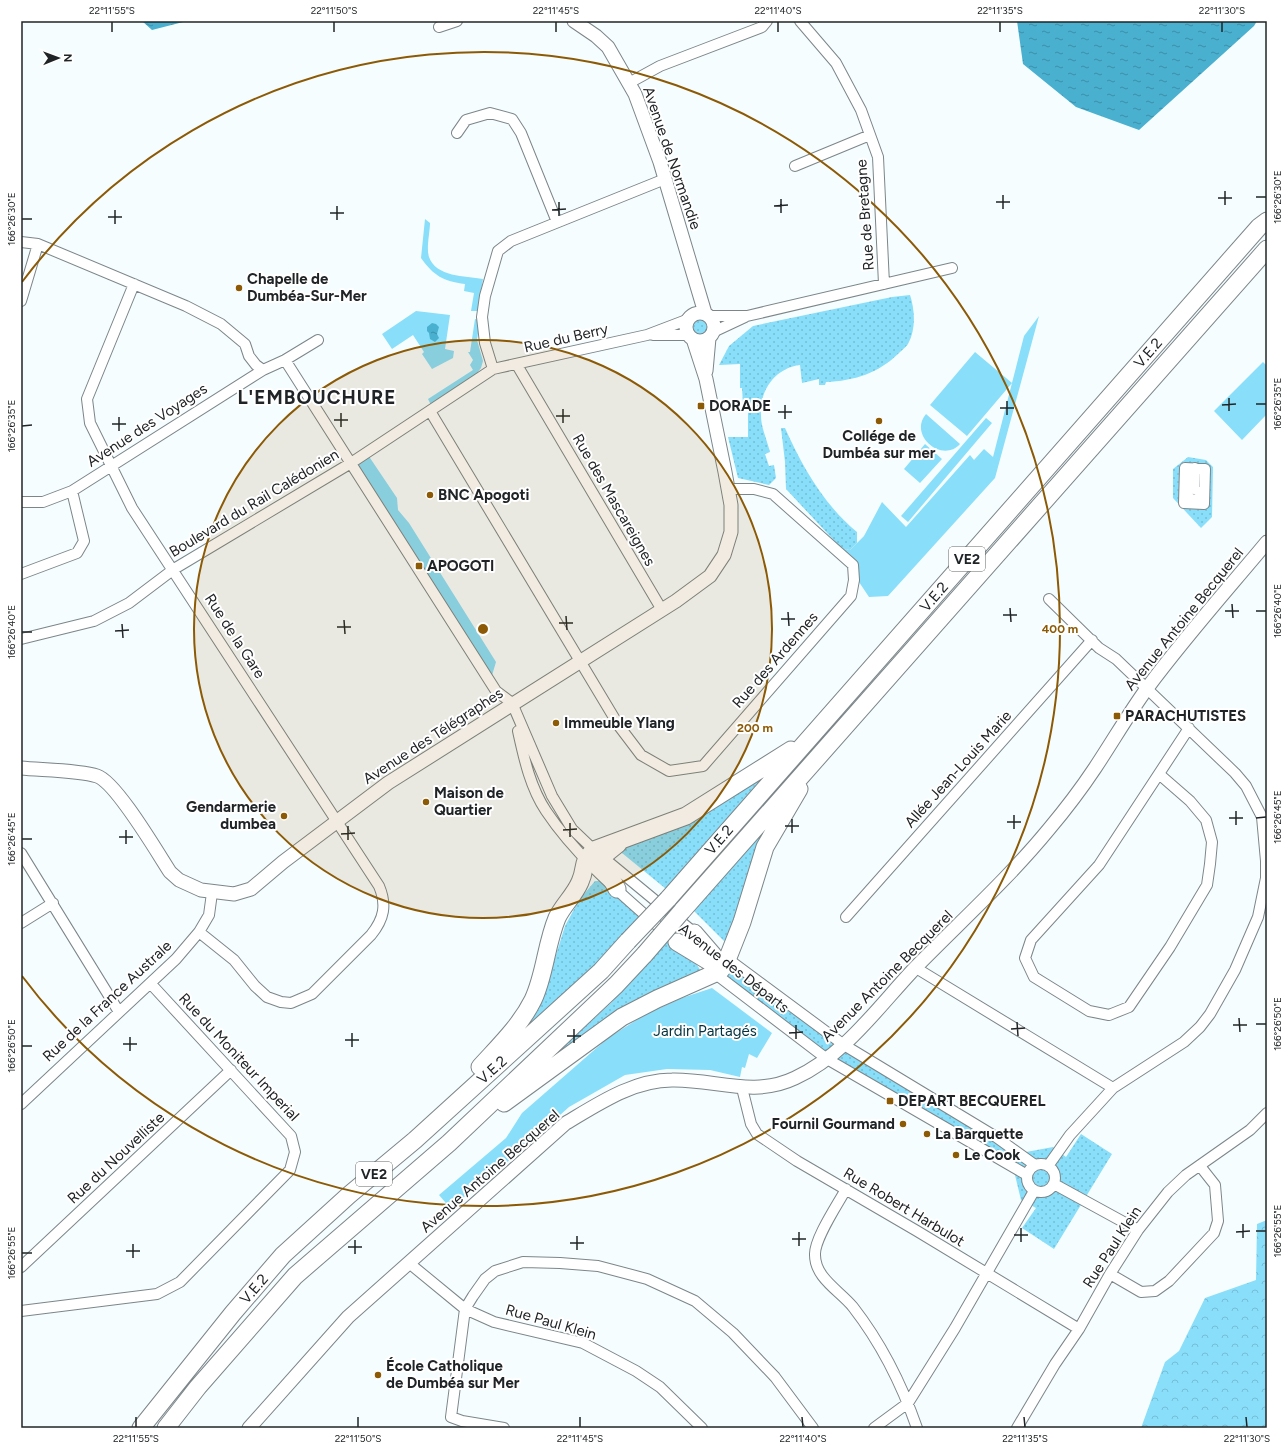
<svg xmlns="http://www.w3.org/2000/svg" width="1288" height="1449" font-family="Figtree,sans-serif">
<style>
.grass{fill:url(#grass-dots)}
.forest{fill:url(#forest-crowns)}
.garden{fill:#89defa}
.water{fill:url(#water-ripples)}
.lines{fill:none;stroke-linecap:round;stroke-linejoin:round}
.minor-casing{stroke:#7c8689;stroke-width:12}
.tertiary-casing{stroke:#7c8689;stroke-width:15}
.trunk-casing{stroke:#7c8689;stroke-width:19}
.minor{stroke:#fff;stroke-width:10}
.tertiary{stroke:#fff;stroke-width:13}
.trunk{stroke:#fff;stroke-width:17}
.trunk-bridge-casing{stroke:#7c8689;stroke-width:19;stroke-linecap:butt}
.trunk-bridge{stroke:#fff;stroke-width:17}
.ticks{fill:none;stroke:#202426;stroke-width:1.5}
.ring{fill:none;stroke:#8c5a05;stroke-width:2}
.poi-dot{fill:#8c5a05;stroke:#fff;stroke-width:1.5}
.labels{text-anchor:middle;stroke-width:4;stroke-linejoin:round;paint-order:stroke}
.shield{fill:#fff;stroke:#636667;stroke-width:1}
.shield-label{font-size:14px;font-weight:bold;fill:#202426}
.street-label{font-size:15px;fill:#202426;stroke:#fff}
.poi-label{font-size:15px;font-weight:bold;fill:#202426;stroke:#fff;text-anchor:start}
.park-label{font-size:15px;fill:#01323f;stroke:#fff}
.district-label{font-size:19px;font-weight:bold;letter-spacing:1px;fill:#202426;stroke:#fff}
.centre{fill:#8c5a05;stroke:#fff;stroke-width:2}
.ring-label{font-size:12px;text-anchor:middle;font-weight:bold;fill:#8c5a05;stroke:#fff;stroke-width:4;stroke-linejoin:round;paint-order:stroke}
.neatline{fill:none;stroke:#202426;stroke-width:1.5}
.ticks-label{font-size:10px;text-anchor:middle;fill:#202426}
</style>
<defs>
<pattern id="grass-dots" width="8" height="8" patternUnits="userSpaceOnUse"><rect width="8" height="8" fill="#89defa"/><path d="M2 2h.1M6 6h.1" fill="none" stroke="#76bed6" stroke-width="1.8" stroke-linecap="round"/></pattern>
<pattern id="forest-crowns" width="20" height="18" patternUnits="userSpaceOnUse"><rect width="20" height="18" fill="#89defa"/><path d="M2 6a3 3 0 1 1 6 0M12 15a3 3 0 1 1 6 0" fill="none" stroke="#76bed6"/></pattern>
<pattern id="water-ripples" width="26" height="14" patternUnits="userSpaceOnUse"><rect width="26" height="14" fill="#49b0cf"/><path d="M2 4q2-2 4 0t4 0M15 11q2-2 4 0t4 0" fill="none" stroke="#3c8fa8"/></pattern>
</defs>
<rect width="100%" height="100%" fill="#f6fdff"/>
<path class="grass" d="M910 295C915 310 916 330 908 344 906 347 902 350 899 353 879 373 854 381 826 382L825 385H819V379L802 383 800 365C775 368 759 391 761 416 761 427 767 440 770 452L765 454 769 466 774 465 776 478 769 485 738 478 728 437H748V404H743L742 388H740V364L719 365 729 346 753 326 892 297Z
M691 326a9 9 0 1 1 18 0a9 9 0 1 1-18 0Z
M781 428H785C802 466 824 505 857 532V543L850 550 842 549 786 489 785 462Z
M1188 457 1206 460 1213 467 1212 517 1201 528 1173 498V469Z
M763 777 666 889 622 853V847Z
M769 819 728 939 724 941 694 911Z
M595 881H600L642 919 567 997 521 1035 539 1009 565 926 579 900Z
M666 940 697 965 701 971 545 1068 561 1049 611 1003Z
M728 958 844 1045 1026 1152 1053 1147 1066 1157 1081 1134 1112 1154 1054 1249 1022 1228 1036 1208 1021 1200 1014 1171 882 1092 715 973Z"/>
<path class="forest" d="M1267 1220V1428H1141L1165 1362 1179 1351 1205 1298 1256 1280 1257 1224Z"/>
<path class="garden" d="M425 219 430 223C430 232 426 248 429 257 436 277 465 276 483 279L478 311H471L474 293 464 291 465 284C443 281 434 276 421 258Z
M416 311 450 315 445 349 454 351 453 358 432 369 422 354 424 352 413 335 392 349 382 334Z
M1039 316 995 478 888 596 869 597 859 582V565L842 549 850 550 864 536 882 502 906 527 970 455 974 460 984 449 993 457 1024 336Z
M475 319 480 320 477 340 483 361 481 368 474 377 431 405 428 399 473 370 470 365 473 360 468 352H470Z
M975 352 1012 383 967 436 930 405Z
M1263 362 1267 366V414L1242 440 1214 411Z
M926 414 960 444C942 464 908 435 926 414Z
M986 418 992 423 908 522 901 516Z
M925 444 942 459 920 483 904 469Z
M366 452 397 498 398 510 409 523 496 662 490 682 351 463Z
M712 988 772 1033 757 1058 749 1054 745 1068 742 1067 740 1077 710 1070 667 1069 625 1075 569 1107 473 1193 471 1191 451 1209 439 1195 506 1138 522 1113 608 1038 646 1014 682 998Z"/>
<path class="water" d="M142 21H187L152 30Z
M1017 21H1257L1254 26 1139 130 1076 107 1023 64Z
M432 323 436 324 439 327 437 334 439 338 435 342 430 339 429 333 427 331V327Z"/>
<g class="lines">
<defs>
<path id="minor" d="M800 21 836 63 861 110 878 157 884 284
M439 27 457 21
M629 83 660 66 762 27 767 21
M457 133 466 120 490 113 512 119 521 133 557 222
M795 166 870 135
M21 242 38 244 186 306 221 324 245 344 249 356 256 365 263 370
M134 284 87 399 90 423 132 508 379 886C387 905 384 919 371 935L312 994 291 1003 281 1002 267 997 255 986 234 960 199 932
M21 301 38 244
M709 316H747L952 268
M713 332 745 317
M653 335H689
M285 360 496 691 512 703 552 796 572 829 594 850 697 935
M517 365 662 610
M493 369 485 343 482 317 485 296 498 251 511 241 665 179
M430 411 619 726 641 755 669 771 703 766 851 596 854 580 853 565 773 494 754 489H728
M1185 468 1205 469 1204 504 1184 503Z
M1194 489 1195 468
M1190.5 493a3.5 3.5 0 1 1 7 0a3.5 3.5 0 1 1-7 0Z
M21 502H43L72 491 263 370 285 360 318 340
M21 574 77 553 84 541 72 491
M21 639 94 621 129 603 174 569 351 463 493 369 647 335 689 319
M518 731C524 758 530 787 546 811 578 859 625 897 668 935
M1159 774 1190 801 1206 820 1212 842 1210 864 1207 885 1170 947 1129 1007 1109 1015 1089 1011 1034 977 1025 958 1031 940 1099 865 1189 728
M21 853 119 1012
M846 917 1092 640
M21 923 53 903
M724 956 844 1045 996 1137 1035 1165
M916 968 1113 1088
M713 972 827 1059 1027 1175
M742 1088 751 1124 757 1134 797 1161 917 1231 1079 1329
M21 1104 176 959 199 932 209 915 212 893
M1027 1178a14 14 0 1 1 28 0a14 14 0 1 1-28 0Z
M1048 1166 1070 1135 1113 1088 1184 1042 1200 1027 1210 1014 1235 970 1258 917 1266 878V861L1262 817 1246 786 1235 773 1116 659 1099 648 1049 599
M1054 1184 1138 1230
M846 1189C838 1204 814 1239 815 1255 815 1278 840 1291 853 1307 881 1343 902 1385 917 1428
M409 1263 465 1309 494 1322 583 1343 636 1371 660 1387 702 1428
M21 1267 231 1070
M1110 1274 1141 1292 1155 1291 1169 1281 1214 1233 1218 1221 1215 1185 1200 1166
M21 1311 157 1294 180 1282 290 1170 295 1152 291 1136 151 984
M504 1428 462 1421 451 1417 465 1309 473 1296 485 1279 495 1271 523 1262 560 1263 598 1266 647 1279 695 1301 733 1333 775 1377 813 1428
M874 1428 908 1403 955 1328 1034 1191
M1017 1428 1055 1364 1079 1329 1110 1274 1138 1230 1168 1192 1186 1175 1250 1130 1267 1113"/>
<path id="tertiary" d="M574 21 596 36 608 47 635 94 660 162 705 313
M686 327a14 14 0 1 1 28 0a14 14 0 1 1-28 0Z
M706 371 709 338
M21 768C41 770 79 770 97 776 116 782 157 852 170 872L179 880 201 890 234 894 251 889 283 862 388 783 676 601 710 576 724 555 731 532V505L725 472 706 379 693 339
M249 1428 348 1317 566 1123C598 1104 633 1080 672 1080 715 1079 753 1098 795 1078 845 1055 878 1007 915 968 960 922 1008 879 1049 829 1065 810 1081 789 1095 768 1113 741 1129 713 1148 687 1185 637 1227 590 1267 542"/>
<path id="trunk" d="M617 889 602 862V857L618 844
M668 899 1259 227 1267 221
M682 911 1267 249
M694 933 713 955 715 969
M677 942 710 962H715L728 958
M480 1067C499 1046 520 1026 533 1000 545 975 546 944 557 918 563 905 574 896 580 882 587 867 580 864 594 850L686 816 791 750
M504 1103 622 1017 657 999 720 971 725 965 742 922 765 847 799 789
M141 1428 233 1313 283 1255 349 1195 415 1140 601 971 628 941
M166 1428 198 1387 295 1276 449 1143 616 985 645 954"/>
</defs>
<use href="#minor" class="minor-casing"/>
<use href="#tertiary" class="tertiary-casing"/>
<use href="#trunk" class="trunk-casing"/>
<use href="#minor" class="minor"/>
<use href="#tertiary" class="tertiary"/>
<use href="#trunk" class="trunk"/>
<defs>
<path id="trunk-bridge" d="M628 941 668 899
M645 954 682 911"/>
</defs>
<use href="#trunk-bridge" class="trunk-bridge-casing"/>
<use href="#trunk-bridge" class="trunk-bridge"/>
</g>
<path class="ticks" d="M112 22V32M334 22V32M556 22V32M778 22V32M1000 22V32M1222 22V32M1225 191V205M1003 195V209M1256 197H1266M1218 198H1232M781 199V213M559 202V216M996 202H1010M337 206V220M774 206 788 205M115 210V224M552 210 566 209M330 213H344M108 217H122M22 219H32M1229 398V411M1007 401V415M1256 404H1266M785 405V419M1222 405 1236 404M1000 408H1014M563 409V423M778 412H792M341 413V427M556 416H570M119 417V431M334 420H348M112 424H126M22 426 32 425M1232 604 1233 618M1010 608 1011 622M1225 611H1239M1256 611H1266M788 612 789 626M1003 615H1017M566 616 567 630M781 619H795M344 620 345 634M559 623H573M122 624 123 638M337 627H351M115 631 129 630M22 632H32M1236 811V825M1014 815V829M1229 818H1243M1256 818 1266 817M792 819V833M1007 822H1021M570 823V837M348 826V840M785 826H799M126 830V844M563 830 577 829M341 834 355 833M119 837H133M22 839H32M1239 1018 1240 1032M1017 1022 1018 1036M1256 1024H1266M796 1025V1039M1233 1025H1247M574 1029V1043M1011 1029 1025 1028M352 1033V1047M789 1033 803 1032M567 1036H581M130 1037V1051M345 1040H359M123 1044H137M22 1046H32M1243 1224V1238M1021 1228V1242M1256 1231H1266M799 1232V1246M1236 1232 1250 1231M1014 1235H1028M577 1236V1250M792 1239H806M355 1240V1254M570 1243H584M133 1244V1258M348 1247H362M126 1251H140M22 1253H32M136 1417V1427M358 1417V1427M580 1417V1427M802 1417 803 1427M1024 1417 1025 1427M1246 1417 1247 1427"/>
<circle cx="483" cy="629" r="289" fill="#8c5a05" fill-opacity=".12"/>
<g class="ring">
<circle cx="483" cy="629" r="289"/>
<path d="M22 282A577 577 0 1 1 22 976"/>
</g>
<g class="poi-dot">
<circle cx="239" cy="288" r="4"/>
<rect x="697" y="402" width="8" height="8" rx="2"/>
<circle cx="879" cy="421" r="4"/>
<circle cx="430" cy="495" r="4"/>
<rect x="415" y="562" width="8" height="8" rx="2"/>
<rect x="1113" y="712" width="8" height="8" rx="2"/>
<circle cx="556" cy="723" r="4"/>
<circle cx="426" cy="802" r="4"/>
<circle cx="284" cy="816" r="4"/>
<rect x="886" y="1097" width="8" height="8" rx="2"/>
<circle cx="903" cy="1124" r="4"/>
<circle cx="927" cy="1134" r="4"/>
<circle cx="956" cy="1155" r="4"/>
<circle cx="378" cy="1375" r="4"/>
</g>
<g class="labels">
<g class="shield">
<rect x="949" y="547" width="36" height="24" rx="3"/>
<rect x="356" y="1162" width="36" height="24" rx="3"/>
</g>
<g class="shield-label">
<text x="967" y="564">VE2</text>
<text x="374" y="1179">VE2</text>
</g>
<g class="street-label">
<text transform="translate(672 158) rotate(71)" y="5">Avenue de Normandie</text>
<text transform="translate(865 215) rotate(-94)" y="5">Rue de Bretagne</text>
<text transform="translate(566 338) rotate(-13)" y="5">Rue du Berry</text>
<text transform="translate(1148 353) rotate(-49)" y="5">V.E.2</text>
<text transform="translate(147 425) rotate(-33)" y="5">Avenue des Voyages</text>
<text transform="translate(614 500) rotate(60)" y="5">Rue des Mascareignes</text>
<text transform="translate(254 503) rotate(-31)" y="5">Boulevard du Rail Calédonien</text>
<text transform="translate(934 597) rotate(-49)" y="5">V.E.2</text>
<text transform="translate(1184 619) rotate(-51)" y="5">Avenue Antoine Becquerel</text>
<text transform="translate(235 636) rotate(57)" y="5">Rue de la Gare</text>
<text transform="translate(775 660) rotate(-49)" y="5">Rue des Ardennes</text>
<text transform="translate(433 736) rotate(-33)" y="5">Avenue des Télégraphes</text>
<text transform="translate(958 769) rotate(-48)" y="5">Allée Jean-Louis Marie</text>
<text transform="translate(719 840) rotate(-49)" y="5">V.E.2</text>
<text transform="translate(734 968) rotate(38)" y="5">Avenue des Départs</text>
<text transform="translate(887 976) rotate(-45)" y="5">Avenue Antoine Becquerel</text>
<text transform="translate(107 1001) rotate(-43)" y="5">Rue de la France Australe</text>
<text transform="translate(239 1057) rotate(47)" y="5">Rue du Moniteur Imperial</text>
<text transform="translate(492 1070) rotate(-42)" y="5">V.E.2</text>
<text transform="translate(116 1158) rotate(-43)" y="5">Rue du Nouvelliste</text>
<text transform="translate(490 1171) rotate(-41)" y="5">Avenue Antoine Becquerel</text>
<text transform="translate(904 1207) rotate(31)" y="5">Rue Robert Harbulot</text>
<text transform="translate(1112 1247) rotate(-57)" y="5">Rue Paul Klein</text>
<text transform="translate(254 1289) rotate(-49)" y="5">V.E.2</text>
<text transform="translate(551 1322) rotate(16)" y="5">Rue Paul Klein</text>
</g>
<g class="poi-label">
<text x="247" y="284">Chapelle de<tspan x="247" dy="17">Dumbéa-Sur-Mer</tspan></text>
<text x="709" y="411">DORADE</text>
<text x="879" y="441" text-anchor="middle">Collége de<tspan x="879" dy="17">Dumbéa sur mer</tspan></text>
<text x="438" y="500">BNC Apogoti</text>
<text x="427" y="571">APOGOTI</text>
<text x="1125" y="721">PARACHUTISTES</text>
<text x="564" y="728">Immeuble Ylang</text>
<text x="434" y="798">Maison de<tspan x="434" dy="17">Quartier</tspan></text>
<text x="276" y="812" text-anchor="end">Gendarmerie<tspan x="276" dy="17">dumbea</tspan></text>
<text x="898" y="1106">DEPART BECQUEREL</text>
<text x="895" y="1129" text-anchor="end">Fournil Gourmand</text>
<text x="935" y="1139">La Barquette</text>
<text x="964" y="1160">Le Cook</text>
<text x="386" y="1371">École Catholique<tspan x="386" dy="17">de Dumbéa sur Mer</tspan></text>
</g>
<g class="park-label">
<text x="705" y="1036">Jardin Partagés</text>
</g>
<g class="district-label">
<text x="317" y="404">L'EMBOUCHURE</text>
</g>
</g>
<circle cx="483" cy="629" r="6" class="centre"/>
<g class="ring-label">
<text x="1060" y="633">400 m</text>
<text x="755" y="732">200 m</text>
</g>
<rect width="1288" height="1449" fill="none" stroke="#ffffff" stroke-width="44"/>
<g transform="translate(58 58) rotate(89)" stroke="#ffffff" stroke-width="3" paint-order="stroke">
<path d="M0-3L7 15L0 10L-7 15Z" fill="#202426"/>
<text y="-6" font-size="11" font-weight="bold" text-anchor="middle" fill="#202426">N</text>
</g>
<rect x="22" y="22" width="1244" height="1405" class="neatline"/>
<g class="ticks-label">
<text x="112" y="14">22°11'55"S</text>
<text x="334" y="14">22°11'50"S</text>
<text x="556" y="14">22°11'45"S</text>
<text x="778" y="14">22°11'40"S</text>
<text x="1000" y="14">22°11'35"S</text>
<text x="1222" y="14">22°11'30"S</text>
<text transform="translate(1277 197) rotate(-90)" y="4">166°26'30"E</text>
<text transform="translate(11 219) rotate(-90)" y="4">166°26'30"E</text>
<text transform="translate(1277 404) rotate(-90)" y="4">166°26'35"E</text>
<text transform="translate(11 426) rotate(-90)" y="4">166°26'35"E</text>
<text transform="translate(1277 611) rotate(-90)" y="4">166°26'40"E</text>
<text transform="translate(11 632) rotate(-90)" y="4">166°26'40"E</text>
<text transform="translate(1277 817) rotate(-90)" y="4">166°26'45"E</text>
<text transform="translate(11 839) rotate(-90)" y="4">166°26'45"E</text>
<text transform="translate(1277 1024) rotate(-90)" y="4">166°26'50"E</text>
<text transform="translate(11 1046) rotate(-90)" y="4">166°26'50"E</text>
<text transform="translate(1277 1231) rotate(-90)" y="4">166°26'55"E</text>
<text transform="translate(11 1253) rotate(-90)" y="4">166°26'55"E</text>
<text x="136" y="1442">22°11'55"S</text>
<text x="358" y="1442">22°11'50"S</text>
<text x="580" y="1442">22°11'45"S</text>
<text x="803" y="1442">22°11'40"S</text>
<text x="1025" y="1442">22°11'35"S</text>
<text x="1247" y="1442">22°11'30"S</text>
</g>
</svg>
